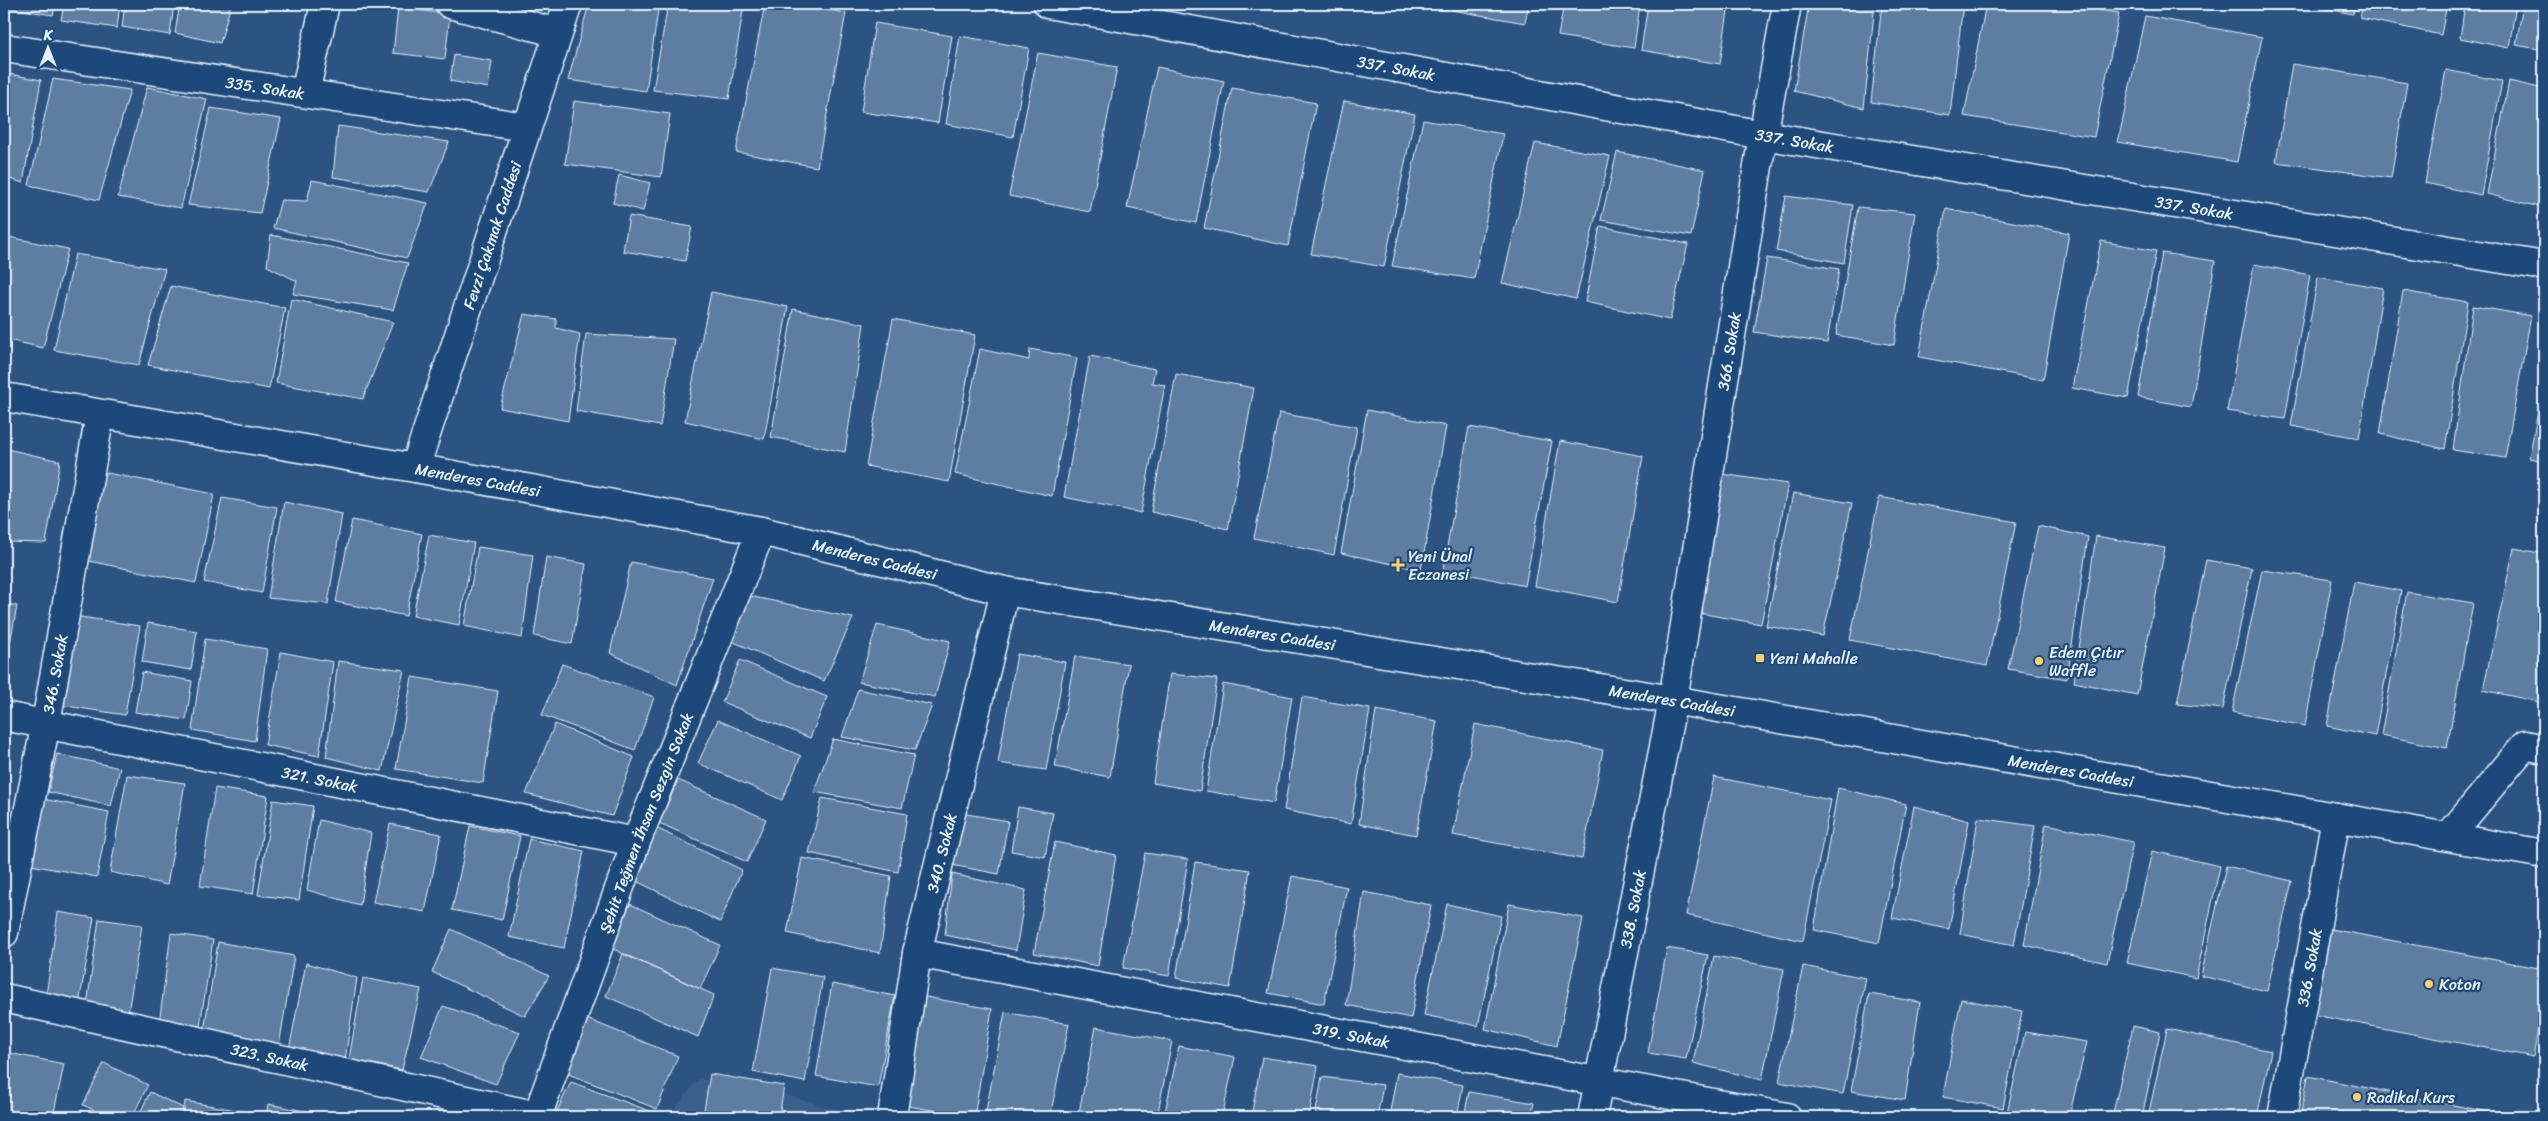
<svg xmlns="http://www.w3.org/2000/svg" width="2548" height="1121" font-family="Sriracha,sans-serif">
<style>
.built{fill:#3a608b}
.building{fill:#5d7da1;stroke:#e8f1f8}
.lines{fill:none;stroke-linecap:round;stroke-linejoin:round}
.minor-casing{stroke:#e8f1f8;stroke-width:31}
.major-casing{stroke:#e8f1f8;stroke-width:31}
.minor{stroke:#1f4a7a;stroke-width:28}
.major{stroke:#1f4a7a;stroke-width:28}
.poi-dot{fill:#ffd166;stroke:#1f4a7a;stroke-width:2}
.labels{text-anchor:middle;stroke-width:4.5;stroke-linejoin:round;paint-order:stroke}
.street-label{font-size:16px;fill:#e8f1f8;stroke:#1f4a7a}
.poi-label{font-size:16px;fill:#e8f1f8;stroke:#1f4a7a;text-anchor:start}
</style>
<rect width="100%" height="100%" fill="#2b5482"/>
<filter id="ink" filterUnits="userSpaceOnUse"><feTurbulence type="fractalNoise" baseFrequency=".02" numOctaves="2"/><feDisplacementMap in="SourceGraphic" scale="10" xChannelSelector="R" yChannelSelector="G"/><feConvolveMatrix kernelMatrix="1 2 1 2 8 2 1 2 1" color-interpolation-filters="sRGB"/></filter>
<g filter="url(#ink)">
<path class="built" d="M2544 1052V1100L2536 1098Z
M698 1079 772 1090 855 1117H668Z"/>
<path class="building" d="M4 4H56L53 15 4 7Z
M64 4H120L117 28 61 20Z
M125 4H174L170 35 122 27Z
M180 4H231L220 43 175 33Z
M589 4H659L646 91 568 80Z
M668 4H744L729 99 653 90Z
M765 4H793L846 13 817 167 736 152Z
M1418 4H1448L1447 10Z
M1453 4H1529L1525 23 1452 10Z
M1564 4H1640L1634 48 1558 36Z
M1648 4H1729L1720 64 1641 50Z
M1809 4H1875L1864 108 1794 91Z
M1882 4H1963L1950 115 1871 102Z
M1986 4H2063L2119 13 2094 137 1964 116Z
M2301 4H2355L2353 14Z
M2363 4H2447L2441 35 2360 18Z
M2465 4H2516L2509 48 2460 38Z
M2523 4H2544V50L2516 45Z
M398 8 450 14 445 59 393 53Z
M2145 16 2262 37 2237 162 2118 142Z
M875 23 952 36 938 123 861 112Z
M960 36 1029 48 1013 137 946 124Z
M1038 53 1117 67 1090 212 1009 196Z
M454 55 492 61 488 88 450 81Z
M2292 64 2407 83 2391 178 2276 162Z
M1157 67 1224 81 1196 223 1127 208Z
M2446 70 2502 81 2481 195 2425 183Z
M4 73 41 80 23 183 4 177Z
M53 79 130 90 99 200 29 185Z
M2509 81 2544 89V208L2487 194Z
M147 87 207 99 181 208 118 197Z
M1232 88 1316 103 1288 246 1204 228Z
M574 101 670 114 661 177 565 164Z
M1344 101 1415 114 1384 267 1311 254Z
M211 108 281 119 260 213 188 205Z
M1423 120 1503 134 1474 279 1392 266Z
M338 126 449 142 429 192 333 177Z
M1535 143 1610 156 1576 299 1502 283Z
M1617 152 1705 170 1691 236 1601 220Z
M619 175 650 183 643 211 613 203Z
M312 180 428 203 407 258 273 228 281 200 307 201Z
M1786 196 1853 205 1844 263 1776 251Z
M1858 207 1915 213 1894 345 1836 335Z
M1946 209 2069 233 2043 380 1919 357Z
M629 216 692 227 685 261 623 251Z
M1600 226 1688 244 1670 320 1585 302Z
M271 235 408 263 393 310 293 294 297 281 267 266Z
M4 236 68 249 43 348 4 339Z
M2101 241 2156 251 2128 398 2072 388Z
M2162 253 2215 261 2191 407 2138 397Z
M75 254 165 269 139 365 54 350Z
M1767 258 1839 269 1827 343 1754 332Z
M2254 264 2310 275 2285 419 2227 411Z
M2318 277 2383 288 2359 438 2291 426Z
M171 286 285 308 269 389 148 365Z
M2403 291 2468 302 2445 449 2380 434Z
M711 292 788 307 764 439 685 421Z
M291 299 393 322 363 399 276 383Z
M2473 306 2531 316 2505 458 2453 450Z
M793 309 864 324 845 452 771 437Z
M524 314 556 319V328L580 334 568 421 500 408Z
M893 319 975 335 949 482 866 466Z
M586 334 674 339 660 426 576 411Z
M980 349 1029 360 1030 349 1077 358 1052 496 955 474Z
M1090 356 1155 369 1152 383 1165 385 1141 513 1064 497Z
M1176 374 1254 388 1228 529 1151 512Z
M2544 380V461L2529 458Z
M1367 410 1446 426 1421 570 1341 553Z
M1279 413 1357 427 1334 555 1254 538Z
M1469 427 1552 441 1525 586 1443 569Z
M1560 441 1643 456 1618 602 1535 586Z
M7 449 60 461 46 543 4 542V453Z
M97 471 214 494 196 583 84 560Z
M1722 474 1788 484 1761 624 1699 613Z
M1793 493 1852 503 1823 636 1766 626Z
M1879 497 2016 522 1987 666 1850 640Z
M222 498 277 507 262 593 204 582Z
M284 502 342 514 328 604 268 598Z
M352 520 422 534 406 616 336 602Z
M2038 526 2088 537 2067 679 2008 669Z
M429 535 474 543 459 625 413 616Z
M2096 536 2165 548 2137 695 2074 682Z
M478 547 533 555 522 638 464 626Z
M2514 548 2544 554V703L2483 690Z
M546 557 586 564 572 644 534 636Z
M2206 560 2252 568 2223 709 2177 704Z
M631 562 713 578 677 685 610 653Z
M2262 570 2332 580 2305 726 2232 712Z
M2354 582 2401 591 2375 736 2327 726Z
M2407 592 2473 603 2447 748 2381 735Z
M740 594 853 618 824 681 727 639Z
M4 603 17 606 4 676Z
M74 616 140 626 125 715 60 705Z
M148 623 197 631 191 670 142 662Z
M877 625 950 641 935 697 859 682Z
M205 639 267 649 255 741 192 730Z
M281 652 333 662 319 756 265 745Z
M1017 654 1065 662 1046 770 998 763Z
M1075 656 1129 664 1110 777 1055 767Z
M740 660 827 697 810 738 722 702Z
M338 661 404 670 382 771 326 757Z
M562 664 654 697 635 750 542 715Z
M142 672 192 681 186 720 135 712Z
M1170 674 1217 679 1200 791 1153 783Z
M412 677 498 691 483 783 396 769Z
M1223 684 1292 697 1274 803 1206 791Z
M858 689 932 705 915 750 842 737Z
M1302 697 1370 709 1351 824 1284 810Z
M1376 710 1437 721 1416 835 1359 824Z
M718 720 801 756 782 800 698 763Z
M555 724 634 757 612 816 526 794Z
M1475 724 1603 750 1582 859 1453 835Z
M833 739 914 755 902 808 814 792Z
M57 754 120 768 111 806 48 792Z
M127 775 185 783 167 885 110 872Z
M1714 777 1831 800 1803 941 1686 915Z
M678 780 766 819 747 862 659 823Z
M215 788 268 796 253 894 200 886Z
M1838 788 1906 804 1879 943 1814 930Z
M822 798 907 814 898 872 809 853Z
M43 799 109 812 97 877 31 865Z
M273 800 313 806 299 900 258 895Z
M1914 806 1969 821 1949 929 1892 918Z
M1018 807 1053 813 1045 857 1011 851Z
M955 812 1008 821 999 874 946 864Z
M1978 818 2035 826 2014 945 1960 934Z
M319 820 371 833 360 905 307 890Z
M390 824 441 834 425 912 373 902Z
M2046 824 2133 842 2107 963 2024 945Z
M650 825 742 870 720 922 630 878Z
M470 826 520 836 502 920 452 910Z
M529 839 584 851 564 948 509 937Z
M1055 842 1116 855 1098 966 1034 953Z
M2152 851 2220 866 2196 978 2127 963Z
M1145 853 1188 859 1169 976 1123 968Z
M802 858 891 876 880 953 787 933Z
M1195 862 1250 870 1230 988 1176 978Z
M2226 866 2292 881 2267 991 2201 976Z
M952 874 1026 890 1016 950 945 935Z
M1292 876 1347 887 1324 1004 1268 993Z
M1364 892 1431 905 1411 1018 1346 1005Z
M630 904 720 945 700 989 611 948Z
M1447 904 1501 916 1478 1026 1424 1015Z
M1509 904 1583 918 1557 1046 1485 1029Z
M58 912 94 918 79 1004 46 996Z
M99 919 142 925 128 1013 87 1005Z
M2325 928 2544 969V999L2533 1057 2309 1014Z
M451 929 549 976 525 1016 432 972Z
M171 933 213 940 199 1033 159 1024Z
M218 942 294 956 279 1046 204 1031Z
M1667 948 1708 955 1686 1059 1648 1053Z
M623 954 714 995 698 1037 606 996Z
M1714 956 1784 969 1762 1080 1693 1063Z
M306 963 357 978 344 1067 288 1055Z
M1803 966 1866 978 1843 1094 1779 1082Z
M772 968 823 977 805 1082 753 1072Z
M363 978 421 989 402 1070 349 1059Z
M832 984 895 996 878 1087 816 1076Z
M1869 994 1920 1002 1905 1100 1851 1091Z
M920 996 992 1009 974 1117 902 1105Z
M1961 999 2022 1011 2003 1108 1943 1097Z
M443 1006 520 1032 496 1084 421 1057Z
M1005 1012 1069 1024 1050 1117H1019L986 1111Z
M587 1019 678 1056 657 1109 566 1073Z
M2133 1026 2160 1032 2142 1117H2112Z
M1096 1027 1172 1041 1157 1117H1078Z
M2167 1029 2271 1051 2257 1117H2148Z
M2025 1032 2087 1042 2069 1117H2006Z
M1179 1046 1235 1057 1222 1117H1164Z
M4 1052 64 1064 53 1117H4Z
M1262 1057 1318 1066 1309 1117H1251Z
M104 1063 148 1085 132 1117H109L83 1105Z
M1397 1073 1463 1085 1457 1117H1389Z
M710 1074 784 1086 779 1117H703Z
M2308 1076 2513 1117H2300Z
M1322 1077 1383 1085 1377 1117H1315Z
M571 1082 658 1114 656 1117H554Z
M150 1092 183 1108 178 1117H138Z
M1469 1092 1534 1103 1531 1117H1464Z
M185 1101 247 1112 246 1117H183Z
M268 1104 336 1117H256V1115L266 1116Z
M82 1110 91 1117H77Z"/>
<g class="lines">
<defs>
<g id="minor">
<path d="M450 4 558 33"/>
<path id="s1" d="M1048 4 1763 135 2544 266"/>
<path id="s2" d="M4 48 526 127"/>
<path d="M305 93 325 4"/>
<path id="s3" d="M4 716 636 842"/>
<path d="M2449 836 2525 745 2544 749"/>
<path id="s4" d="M4 933 46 723 100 414"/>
<path id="s5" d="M917 953 1787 1117"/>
<path id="s6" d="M4 998 538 1116"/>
<path id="s7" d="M537 1117 636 842 761 531"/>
<path id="s8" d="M892 1117 917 953 1005 591"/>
<path id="s9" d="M1592 1117 1673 700 1763 135 1787 4"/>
<path id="s10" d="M2282 1117 2336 817"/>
</g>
<g id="major">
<path id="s11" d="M4 397 415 468 761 531 1005 591 1673 700 2544 854"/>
<path id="s12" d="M415 468 568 4"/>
</g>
</defs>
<use href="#minor" class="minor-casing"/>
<use href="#major" class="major-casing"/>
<use href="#minor" class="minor"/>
<use href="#major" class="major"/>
</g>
</g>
<g class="poi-dot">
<path d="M1395.5 557.5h5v5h5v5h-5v5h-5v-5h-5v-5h5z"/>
<rect x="1755" y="653" width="10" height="10" rx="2.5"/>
<circle cx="2039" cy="661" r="5"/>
<circle cx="2429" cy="984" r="5"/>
<circle cx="2357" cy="1097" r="5"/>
</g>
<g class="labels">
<g class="street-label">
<text dy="6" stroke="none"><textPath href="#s1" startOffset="354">337. Sokak</textPath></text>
<text dy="6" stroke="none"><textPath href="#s2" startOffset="264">335. Sokak</textPath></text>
<text dy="6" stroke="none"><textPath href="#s1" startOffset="759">337. Sokak</textPath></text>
<text dy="6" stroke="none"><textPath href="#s1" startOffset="1164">337. Sokak</textPath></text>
<text dy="6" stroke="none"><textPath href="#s12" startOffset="245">Fevzi Çakmak Caddesi</textPath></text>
<text dy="6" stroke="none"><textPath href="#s9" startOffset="778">366. Sokak</textPath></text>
<text dy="6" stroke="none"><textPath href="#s11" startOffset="481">Menderes Caddesi</textPath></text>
<text dy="6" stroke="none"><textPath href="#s11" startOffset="886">Menderes Caddesi</textPath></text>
<text dy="6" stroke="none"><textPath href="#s11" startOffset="1291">Menderes Caddesi</textPath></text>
<text dy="6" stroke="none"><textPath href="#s4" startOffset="264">346. Sokak</textPath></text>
<text dy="6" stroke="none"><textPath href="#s11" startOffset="1696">Menderes Caddesi</textPath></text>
<text dy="6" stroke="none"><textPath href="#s11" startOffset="2101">Menderes Caddesi</textPath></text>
<text dy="6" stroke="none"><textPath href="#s3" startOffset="322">321. Sokak</textPath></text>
<text dy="6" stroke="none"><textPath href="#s7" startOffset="314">Şehit Teğmen İhsan Sezgin Sokak</textPath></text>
<text dy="6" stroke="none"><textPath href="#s8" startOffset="269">340. Sokak</textPath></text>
<text dy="6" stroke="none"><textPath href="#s9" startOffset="212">338. Sokak</textPath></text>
<text dy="6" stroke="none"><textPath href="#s10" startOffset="152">336. Sokak</textPath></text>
<text dy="6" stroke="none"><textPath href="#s5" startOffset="442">319. Sokak</textPath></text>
<text dy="6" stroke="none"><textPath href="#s6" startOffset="272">323. Sokak</textPath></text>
</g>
<g class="poi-label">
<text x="1408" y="562">Yeni Ünal<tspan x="1408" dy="18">Eczanesi</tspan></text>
<text x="2049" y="658">Edem Çıtır<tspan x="2049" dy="18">Waffle</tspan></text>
<text x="1770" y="664">Yeni Mahalle</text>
<text x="2439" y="990">Koton</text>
<text x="2367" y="1103">Radikal Kurs</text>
</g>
</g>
<rect width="2548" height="1121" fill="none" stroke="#1f4a7a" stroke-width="20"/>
<rect x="10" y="10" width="2528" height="1101" fill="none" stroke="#e8f1f8" stroke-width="2" filter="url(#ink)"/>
<g transform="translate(48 48)" stroke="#1f4a7a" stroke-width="4" paint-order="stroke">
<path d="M0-4L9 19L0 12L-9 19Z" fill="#e8f1f8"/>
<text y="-8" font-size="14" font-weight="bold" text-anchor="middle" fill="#e8f1f8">K</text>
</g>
</svg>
